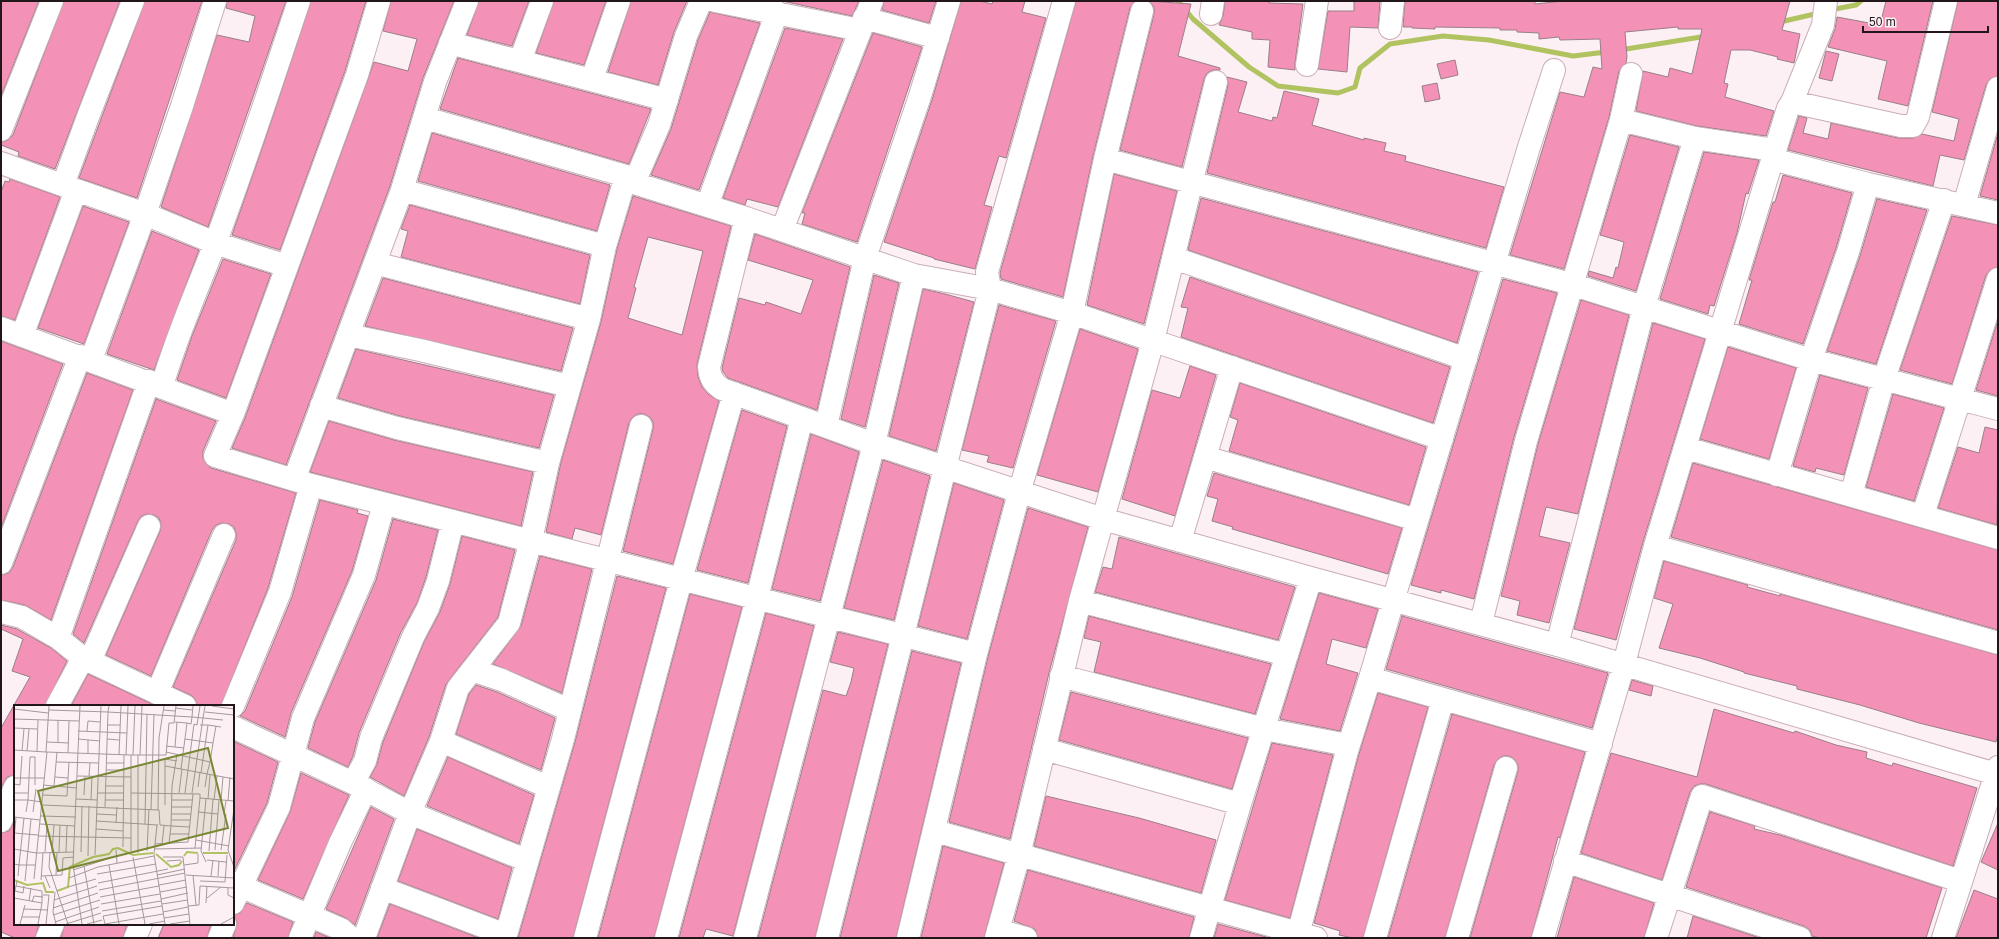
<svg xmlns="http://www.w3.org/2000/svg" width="1999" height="939" font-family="Arial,sans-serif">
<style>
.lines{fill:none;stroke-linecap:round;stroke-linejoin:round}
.stream{stroke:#b1c360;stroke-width:5}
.building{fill:#f491b7;stroke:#997f88;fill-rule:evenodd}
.minor-casing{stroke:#caaeb7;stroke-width:24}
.minor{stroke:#fff;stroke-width:22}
.inset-river{fill:none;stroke:#b1c360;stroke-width:2}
.inset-road{fill:none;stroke:#a4999d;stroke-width:1}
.view{fill:#7a8836;fill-opacity:0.15;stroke:#7a8836;stroke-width:2}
.inset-edge{fill:none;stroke:#21161a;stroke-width:2}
</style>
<rect width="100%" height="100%" fill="#fcf0f4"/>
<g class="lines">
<path class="stream" d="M1178 1 1193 19 1249 67 1278 86 1338 93 1355 87 1360 68 1390 44 1443 36 1489 40 1573 56 1606 52
M1830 10 1856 5 1861 1
M1780 22 1819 13
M1620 50 1707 36"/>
</g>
<path class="building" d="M1 1H39L1 96Z
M64 1H120L55 169 18 156 19 152 1 145V142L8 140 13 135Z
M145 1H202L137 198 79 178Z
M227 1H286L208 227 161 207 217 35 249 42 255 16 226 8Z
M311 1H366L345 71 280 250 232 235 270 125Z
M391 1H454L423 78 390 186 286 465 232 448 245 418 374 62 408 71 417 39 383 31Z
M479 1H529L512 46 467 35Z
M554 1H606L584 65 536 53Z
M631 1H687L674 32 658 85 608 72Z
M782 1H859L852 16Z
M884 1H936L929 23 882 10Z
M961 1H980L992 4 993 1H1025L1022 12 1046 18 1006 158 999 156 984 205 992 207 975 269 934 259V258L884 242 932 100Z
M1076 1H1135L1130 8 1093 156 1063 297 1001 279 1000 273Z
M1149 1 1191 4 1178 56 1220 68V70H1213L1207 73 1204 79 1182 167 1120 150 1154 14V7Z
M1225 1H1270L1269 3 1303 4 1295 63V70L1268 67 1270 40 1252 39V32L1219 25 1223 16Z
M1358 1H1380L1378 28 1350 27 1347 72 1318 69 1328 11H1354V2Z
M1405 1H1535V4L1563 1H1790L1782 30 1800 34 1794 63 1777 59 1778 57 1750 50H1731L1724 83 1728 84 1725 97 1774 111 1766 136 1697 126 1636 111 1643 71 1668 77 1670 68 1692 74 1702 29H1678V27L1625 32 1627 57 1626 63 1619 71 1609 117 1564 269 1510 255 1560 92 1584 97 1593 67 1602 69 1600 39 1560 40 1559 37 1539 39V33L1517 32V30H1500V28L1435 27V29L1412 28V27H1403Z
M1886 1H1933L1908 106 1878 99 1887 61 1828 47 1835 29 1837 17 1880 25Z
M1958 1H1998V76L1990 79 1986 85 1964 160 1940 155 1933 186 1788 150 1799 116 1807 118 1803 133 1828 139 1831 123 1898 138H1913L1922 134 1954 141 1959 119 1932 112Z
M710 12 760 23 699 190 651 175 671 129 698 40Z
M785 28 843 39 778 207 747 199 745 205 723 198Z
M873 33 922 47 857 242 802 224 805 213H802Z
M1826 51 1839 54 1832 81 1819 78Z
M458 58 651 109 629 164 440 109Z
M1455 60 1458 75 1441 79 1437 64Z
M1227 77 1247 82 1238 112 1272 121 1273 117 1277 118 1284 91 1319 99 1312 125 1364 140V138L1386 143 1384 151 1406 156 1405 161 1504 187 1486 248 1207 173 1228 85Z
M1437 83 1440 99 1425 102 1422 86Z
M432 133 610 185 597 231 418 181Z
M1998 133V200L1980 196Z
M1630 135 1679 147 1636 291 1588 276 1589 271 1613 278 1616 267 1618 268 1624 242 1600 235Z
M1704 152 1759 160 1748 194 1746 193 1737 233 1714 306 1710 305 1708 314 1660 299Z
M1114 174 1177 191 1144 324 1087 305Z
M1783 175 1852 193 1836 248 1803 344 1739 324 1752 280H1749L1773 202H1775Z
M10 179 60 197 15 320 1 316V192L5 181 9 182Z
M633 196 731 226 697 364 698 377 702 387 708 394 719 401 673 564 623 551 653 429V422L650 417 644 414H637L632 418 629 423 601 535 575 528 572 539 546 532 561 462 601 322 617 249ZM648 237 703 251 682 335 628 318 636 288 634 287Z
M1201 198 1478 272 1457 343 1188 250Z
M1877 199 1927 210 1876 364 1827 351 1860 256Z
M410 205 590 255 580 304 401 257 408 231 401 229Z
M83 206 129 222 84 344 38 328Z
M1952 216 1998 225V267L1990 270 1986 275 1952 384 1900 370Z
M152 231 199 250 154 370 107 354Z
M755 234 850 267 817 410 728 378 723 372 722 368 739 298 765 305 766 302 801 314 813 280 748 260Z
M223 259 271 274 226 398 177 380 192 336Z
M874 275 899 283 865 427 841 419Z
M1190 277 1450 367 1433 423 1181 337 1188 308 1181 307Z
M383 278 573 328 561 371 365 326Z
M1503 279 1557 293 1514 437 1474 599 1441 590V593L1411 585Z
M923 289 945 294 974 302 936 451 889 436Z
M1581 300 1629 315 1578 514 1546 507 1539 536 1570 543 1549 623 1517 615 1520 601 1501 596 1538 444Z
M999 305 1056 321 1013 468 987 462 989 456 962 450Z
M1998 320V396L1976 390Z
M1653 323 1705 339 1643 542 1616 640 1574 629Z
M1080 329 1138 349 1098 492 1037 475Z
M1 341 63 364 1 528Z
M1728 347 1796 368 1769 459 1700 439Z
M356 349 554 395 539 448 400 416 338 398Z
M1190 366 1216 375 1175 516 1122 499 1152 390 1180 398Z
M87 373 133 390 51 620 25 605 1 600V575L9 573 13 567Z
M1820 375 1868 388 1844 475 1816 468 1815 472 1793 466Z
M1240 383 1426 447 1409 505 1229 451 1238 420 1230 417Z
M1893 394 1944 408 1914 501 1866 487Z
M156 399 216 421 203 451V458L206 464 211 468 296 493 268 588 221 706H197L195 699 191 695 173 687 236 540V533L234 527 229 524 222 523 216 525 212 530 151 676 106 655 160 531 161 524 159 518 154 515 147 514 141 516 138 521 84 643 73 634Z
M742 410 787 426 748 583 697 570Z
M329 421 394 440 533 472 521 526 310 472Z
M1985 427 1998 430 1997 525 1938 508 1958 447 1979 453Z
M811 434 859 452 820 601 772 589Z
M883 460 930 476 894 620 844 608Z
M1693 463 1998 550V630L1671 537Z
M1214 473 1402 528 1388 574 1232 529 1233 527 1212 521 1218 499 1207 496Z
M954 483 1004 500 967 639 918 626Z
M320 500 358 510 357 513 368 516 352 571 291 713 285 737 240 716 245 711 292 597Z
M1028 508 1088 527 1049 673 1010 839 949 822 988 657Z
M393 519 438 530 426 577 417 603 401 632 359 733 353 756 348 767 308 748 315 722 376 580Z
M462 536 515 550 498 617 446 684 429 737 404 796 370 777 377 764 383 742 424 642 440 612 450 584Z
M1119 537 1295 587 1278 640 1095 592 1103 567 1112 569Z
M540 556 592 569 562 693 493 664 521 626Z
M1664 561 1748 585 1747 587 1780 596V594L1998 655V734L1996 742 1919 723 1860 705 1797 689V686L1744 673V672L1700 658 1659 648 1673 604 1654 598Z
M617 576 666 588 573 938H518L575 742Z
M1319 593 1378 609 1366 648 1332 639 1326 664 1358 673 1340 731 1280 719Z
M690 594 742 607 654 938H598Z
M766 613 814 626 733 936 706 929 703 938H679Z
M1089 616 1271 664 1255 714 1094 672 1101 642 1084 638Z
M1402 616 1608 673 1592 728 1386 669Z
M1 625 17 629 51 648 67 661 45 706H15V775L7 777 1 788V728L30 677 12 671 23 639 1 629Z
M838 632 888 644 815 938H758L823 690 846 696 851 682 854 668 830 662Z
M912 651 961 663 896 938H840Z
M88 674 152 704 156 706H71Z
M1632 680 1653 686 1651 696 1629 690Z
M476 685 497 692 555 718 541 770 456 734 469 694Z
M1071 692 1248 738 1232 789 1059 740Z
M1378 693 1428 707 1363 938H1353L1339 935 1340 931 1314 923 1359 754Z
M1714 709 1794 733 1795 731 1836 745 1867 752 1866 758 1892 766 1893 763 1977 788 1953 866 1706 784H1700L1694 786 1690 792 1662 880 1581 853 1611 753 1697 777Z
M1452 714 1585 752 1560 838 1558 837 1531 938H1470L1518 771V765L1515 760 1510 756H1503L1498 759 1494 765 1445 938H1388Z
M233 741 278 762 267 803 234 871H233Z
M1272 743 1333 755 1290 918 1225 900Z
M448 757 534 795 519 844 427 806Z
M301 773 349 795 303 899 258 880 290 812Z
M1046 796 1139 818 1216 840 1201 893 1034 846Z
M371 807 394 819 355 925 346 918 326 909Z
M1710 812 1755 826 1754 829 1780 835 1942 888 1926 938H1820L1812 936 1810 930 1804 926 1686 887Z
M15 820V924H39L35 938H15L1 932V833L9 831Z
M1998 823V870L1981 862Z
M417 829 512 868 498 919 398 881Z
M943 846 1004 863 984 938H921Z
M1028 870 1194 917 1189 938H1038L1035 929 1014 921Z
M1574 877 1654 903 1644 938H1557Z
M1974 890 1998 899V938H1956Z
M247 903 293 922 288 938H233L237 923 234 915 240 913Z
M390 904 479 938H377Z
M1693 916 1760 938H1687Z
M65 924H127L123 938H61Z
M164 924H211L207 938H158Z
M1218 924 1270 938H1214Z
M316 932 330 938H314Z"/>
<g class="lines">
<defs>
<path id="minor" d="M715 1 860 30
M1211 14 1213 1
M864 18 938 38
M1390 28 1393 1
M450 43 667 100
M520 61 542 1
M1307 65 1317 1
M592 79 619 1
M1792 102 1901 126H1913L1918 117 1946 1
M425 118 626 176
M1621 120 1695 138 1774 150
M1 130 52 1
M1105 159 1571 284 1811 360 1998 409
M1772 159 1868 184 1998 213
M1 163 76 190 22 336
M634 183 659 125 686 36 701 1
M63 185 89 114 133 1
M76 190 145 214 215 243 287 266
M402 190 605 246
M1964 205 1998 88
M707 206 777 12
M746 218 914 275 990 289 1072 313 1442 439
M782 230 872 1
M1174 258 1466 359
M375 263 589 319
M1 328 233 414 215 456 311 485 976 654 908 938
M348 335 420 350 569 386
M91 360 145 214 182 106 215 1
M162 386C176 337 197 290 216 241 246 162 272 81 299 1
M321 406 397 428 548 463
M233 414 357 75 379 1
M826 426 865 258 920 96 949 1
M1686 448 1998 538
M1205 457 1417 520
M1777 475 1811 360 1848 252 1868 184
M294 480 402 190 435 82 467 1
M1851 495 1884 379 1944 200
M1923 515 1998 279
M1180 541 1232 367
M1655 546 1998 643
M1 563 80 356
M1080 601 1287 655
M1 612 22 617 58 638 83 658 185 706
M1481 623 1526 441 1621 120 1631 74
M58 638 149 381
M1557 645 1644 307 1695 138
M976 654 1019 493 1072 313 1105 159 1142 11
M90 661 149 526
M472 670 502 680 569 710
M1061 676 1264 729 1348 745
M1370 678 1601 744
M157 693 224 535
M57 706 83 658
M233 706 280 592 311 485
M233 727 353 783 410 813 526 860
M441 741 548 787
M1044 749 1240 804
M353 783 365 761 371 738 413 637 428 608 438 581 453 521
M1 821 15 787
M935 831 1316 938
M1565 861 1800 938
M233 883 341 929 351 938
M382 888 506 935 505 938
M233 903 279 807 303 718 364 575 384 504
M998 930 1026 938
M506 935 563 739 641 426
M47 938 53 924
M135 938 141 924
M219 938 225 924
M300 938 340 843 366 789
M364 938 410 813 441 741 458 688 509 623 531 540 548 463 589 319 605 246 626 176 634 183 746 218 709 367C710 378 713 383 722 389L874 444 1103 519 1311 578 1557 645 1996 774
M585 938 681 580 734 393
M666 938 757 598 802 418
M745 938 874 444 914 275
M827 938 990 289 987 272 1064 1
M996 938 1019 855 1080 601 1153 341 1216 82
M1201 938 1240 804 1311 578
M1297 938 1347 751 1370 678 1529 147 1554 70
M1375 938 1443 699
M1457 938 1506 768
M1543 938 1624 664 1655 546 1788 108 1792 102 1823 25 1826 1
M1656 938 1702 796 1960 881
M1943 938 1998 767"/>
</defs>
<use href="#minor" class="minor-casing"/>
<use href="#minor" class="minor"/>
</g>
<g transform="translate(14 705)">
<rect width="220" height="220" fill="#fcf0f4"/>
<path class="inset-river" d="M189 148H214M142 149 157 162 165 160 168 156M170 151 173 147 184 148M0 175 13 180 29 178 32 187H40M43 186 54 182 56 162 79 152 95 149 99 144 104 143 119 150 139 148"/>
<path class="inset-road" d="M35 1 32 47 117 50V88L186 89V93L220 96M66 1 59 160 68 219M191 1 189 13 209 15M198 1 220 4M161 3 178 5M0 4 34 8M35 5 94 7 95 1M149 5 161 6M191 7 220 10M0 14 65 16M161 17 173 18M93 20H106M186 20H194L187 68M194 20 207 22M0 23 23 24M64 26 113 28M73 26 74 16 86 17M64 34 86 36M93 34 105 35M171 34 199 38 202 21M33 37 55 38M44 37V15M152 41 170 43M161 42 163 17M0 45 32 47M8 46 10 24M13 46 15 24M23 46 24 15M152 47 196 57 199 38M54 48 55 16M74 49V35M0 50V71M105 50 107 1M112 50 114 1M117 50H152L155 18H160L162 1M119 50 121 1M126 50 128 1M151 54 163 56M42 57 85 58M93 58H110M151 61 220 74M167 64 173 18 177 19 178 12 189 13 178 88M92 65H110M193 69 196 57M63 71 117 72M75 71 76 58M41 72 54 73M0 73H30M0 79 6 80 8 51M21 80V52H16L14 95 28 97M29 80 63 83M40 81 43 47M92 81H110M184 82 186 67M191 82 193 69M0 88H14M84 88H110M165 88 168 64M171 88 180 19 183 20 186 1M29 90 53 91 55 57M70 90 71 71M62 94 83 95M77 94 78 71M194 94 196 70M0 95H14L12 107M91 95H110M158 95H178M200 95 203 71M207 95 209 72M214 96 216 72M28 100 145 105 146 120 157 121 158 81 163 49M151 100V54M91 102 94 7 178 12 179 1M158 102H178M220 104 214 145 220 162M137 105 140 9M144 105 145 33 150 1M19 107 22 84M184 107 204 109M83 109 102 110M157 109H177M210 109 212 96M27 111 62 112M0 112 26 115M158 115H176M82 116 144 120M102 118 103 102M26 119 61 121M131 119 133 9M143 120 140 149 151 219M157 121 176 122M82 124 109 126M0 128 24 130M156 129H175M24 131 117 133M0 134 2 112M182 135 215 141M155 138 157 121M141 139 174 137 179 89M148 139 150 121M109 142 110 50M181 143 186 93M0 144 22 148 60 147M140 144 188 143M102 145 103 158M201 145 205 95M207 145 212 109M117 146V88M133 146 135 104M195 146 199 94M31 147 33 120M36 147 35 162 54 219M38 147 40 120M45 147 46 120M52 147 53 120M67 147 68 101M124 148V50M81 150 87 1M74 151 75 101M119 152 131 219M149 152H169L176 219M193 155 212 157M153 156 167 155M192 157 187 146 192 94M0 159 5 160 10 113M95 160 105 219M170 160 184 158V149M70 161 80 219M59 165 96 153M83 169 142 159M42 170 43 147M143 170 171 164M172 170 220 173M179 170 182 200M4 171 5 160H21M27 171 48 170 49 153 60 152M31 171 36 183M197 171 199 155M204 171 205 156M55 173 84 162 140 151M20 174 33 47M27 175 29 148M11 176 17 114M186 176 211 177 213 150M84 178 154 164M145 180 172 175M2 181 28 186V198M54 182 82 174M214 183V190L220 193M85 185 171 168M1 186 9 188 10 181M41 187 39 207 42 219M146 187 173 182M0 190 3 176M29 190H35L32 219M86 192 145 181M0 193 28 198 24 219M193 193 207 182M147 194 174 188M40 195 83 181M15 196 17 183M18 197 20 191 29 192M192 198 193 181M87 199 146 189M148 199 174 195M174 201 185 200 186 181 220 183M39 203 84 188M9 204 34 205M88 206 147 196M149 207 174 202M39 210 86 195M8 212H26M150 213 175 209M41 217 85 202M6 219 11 200M52 219 87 208M73 219 88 215M91 219 89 211 148 201M91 219 149 209M135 219 151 216M156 219 176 216M207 219 220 212"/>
<path class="view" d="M194 43 214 123 44 166 24 86Z"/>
<rect width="220" height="220" class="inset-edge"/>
</g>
<rect width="1999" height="939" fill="none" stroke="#21161a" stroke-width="4"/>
<path d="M1863 26v6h125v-6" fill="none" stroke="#21161a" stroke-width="2"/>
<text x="1869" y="26" font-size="12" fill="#21161a" stroke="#fcf0f4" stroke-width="3" paint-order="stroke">50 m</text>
</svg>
